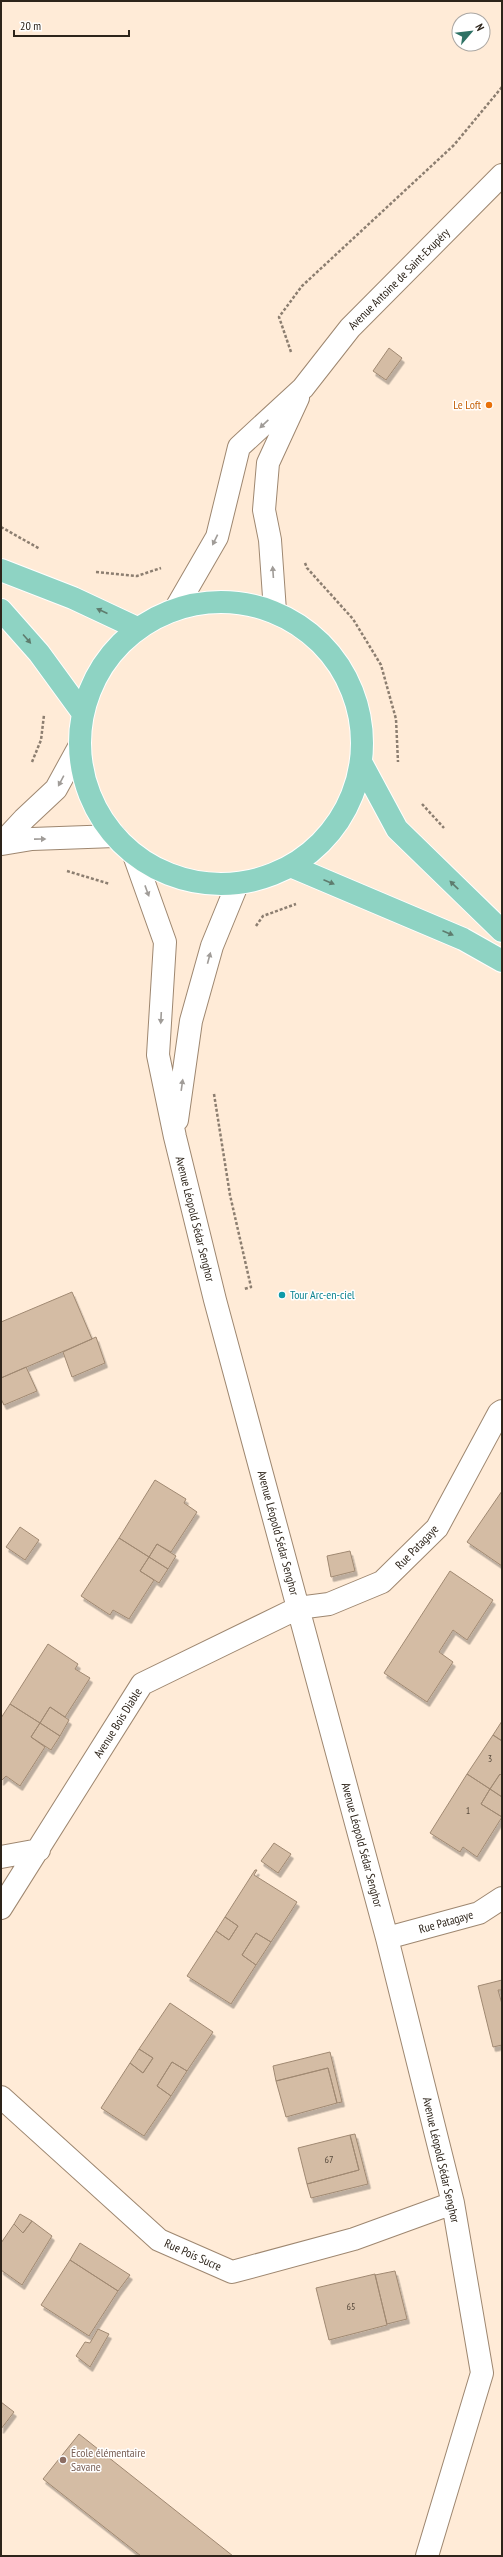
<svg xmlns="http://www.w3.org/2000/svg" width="503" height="2557" font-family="'PT Sans Narrow',sans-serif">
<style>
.building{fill:#d4bca4;stroke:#a08972;filter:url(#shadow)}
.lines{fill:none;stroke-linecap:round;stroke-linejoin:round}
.minor-casing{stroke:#9e8770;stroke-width:24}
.major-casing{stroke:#fff;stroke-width:24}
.path{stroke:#8c7e70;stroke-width:2.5;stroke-dasharray:3 2;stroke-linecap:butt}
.minor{stroke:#fff;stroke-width:22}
.major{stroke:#8ed3c3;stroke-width:22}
.oneway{fill:#a09c98}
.oneway2{fill:#5e7c6e}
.food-dot{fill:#e8710a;stroke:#fff;stroke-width:1.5}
.culture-dot{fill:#0f9aa8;stroke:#fff;stroke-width:1.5}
.education-dot{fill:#8d6e63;stroke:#fff;stroke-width:1.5}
.labels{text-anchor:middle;stroke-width:3;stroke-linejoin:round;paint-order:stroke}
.number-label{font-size:10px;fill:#574a3c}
.street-label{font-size:12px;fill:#2d241a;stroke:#fff}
.food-label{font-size:12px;fill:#c56008;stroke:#fff;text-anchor:end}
.culture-label{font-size:12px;fill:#0d838f;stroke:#fff;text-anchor:start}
.education-label{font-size:12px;fill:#785e54;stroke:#fff;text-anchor:start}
</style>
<defs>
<filter id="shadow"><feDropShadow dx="2.5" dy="4.5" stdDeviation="0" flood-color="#0004"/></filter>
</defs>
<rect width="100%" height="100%" fill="#ffebd7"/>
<path class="building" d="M389 348 402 358 386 380 373 371Z
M72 1292 92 1339 1 1378V1322Z
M96 1337 105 1363 72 1377 63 1352Z
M26 1367 37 1391 4 1405 1 1399V1378Z
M155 1480 186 1499 184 1503 197 1512 171 1552 157 1544 149 1557 119 1538Z
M502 1491V1566L467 1542Z
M20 1527 39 1540 25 1560 6 1547Z
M119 1538 149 1557 140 1571 154 1580 129 1619 113 1610 110 1615 81 1596Z
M157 1544 176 1556 168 1569 149 1557Z
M350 1551 355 1571 331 1577 327 1556Z
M149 1557 168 1569 159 1583 140 1571Z
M450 1571 493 1600 467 1640 453 1630 439 1652 453 1662 427 1702 384 1673Z
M48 1644 78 1664 75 1669 90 1678 65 1717 50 1707 40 1723 10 1704Z
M10 1704 40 1723 31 1737 45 1747 20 1786 6 1776 1 1781V1718Z
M50 1707 69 1720 60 1736 40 1723Z
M502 1721V1741L493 1735Z
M40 1723 60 1736 51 1750 31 1737Z
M493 1735 502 1741V1776L500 1774 490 1789 467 1774Z
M467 1774 490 1789 481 1804 502 1817 477 1857 463 1847 460 1852 430 1833Z
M500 1774 502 1776V1797L490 1789Z
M490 1789 502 1797V1817L481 1804Z
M274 1843 291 1854 278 1873 261 1861Z
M255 1870H257L254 1875 297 1902 271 1942 256 1933 242 1955 256 1965 231 2004 187 1976 216 1931 229 1940 238 1926 225 1917Z
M225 1917 238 1926 229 1940 216 1931Z
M256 1933 271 1942 256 1965 242 1955Z
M502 1980V1990H498L502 2004V2045L493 2047 478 1986Z
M170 2003 213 2032 187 2071 172 2062 157 2086 171 2096 144 2136 101 2108 130 2063 143 2073 153 2058 139 2049Z
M139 2049 153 2058 143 2073 130 2063Z
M330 2052 342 2102 337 2103 328 2068 276 2081 273 2066Z
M172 2062 187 2071 171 2096 157 2086Z
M328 2068 337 2103 286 2117 276 2081Z
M355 2134 368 2184 311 2198 307 2184 359 2170 350 2135Z
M350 2135 359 2170 307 2184 298 2148Z
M20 2214 32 2221 23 2233 14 2224Z
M32 2221 52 2236 22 2285 1 2270V2243L14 2224 23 2233Z
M80 2243 130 2275 118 2291 70 2260Z
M70 2260 118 2291 89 2336 41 2305Z
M395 2271 407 2319 387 2324 375 2275Z
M375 2274 387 2325 329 2340 316 2288Z
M98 2329 109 2334 90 2367 76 2356 85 2342 90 2343Z
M1 2402 14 2412 1 2429Z
M79 2434 233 2556H141L43 2479Z"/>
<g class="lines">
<defs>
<path id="minor" d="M176 608 217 537 239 447 303 388 350 328 502 175
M275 611 270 540 264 510 268 463 298 398
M1 844 24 819 56 789 79 747
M2 844 32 839 115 836
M134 855 165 942 158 1055 175 1137 215 1300 387 1938 453 2203 482 2373 427 2556
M177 1120 191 1021 212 946 237 885
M1 1857 39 1850
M1 1908 142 1684 298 1608 329 1604 382 1582 437 1528 499 1413 502 1411
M387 1938 479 1913 502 1898
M1 2097 159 2240 232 2272 354 2239 453 2203"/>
<path id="major" d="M1 570 73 598 137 628
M80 743a141 141 0 1 1 282 0a141 141 0 1 1-282 0Z
M1 610 39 653 82 712
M362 764 397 829 502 931
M293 867 463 939 502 961"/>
</defs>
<use href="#minor" class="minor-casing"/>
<use href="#major" class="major-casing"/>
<path class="path" d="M291 352 279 317 302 286 454 145 502 87
M1 527 40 549
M305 563 307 568 353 619 381 665 396 719 398 762
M96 572 137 576 161 568
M32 762 41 740 44 715
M422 804 444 828
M67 871 110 884
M256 926 263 916 296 904
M214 1094 230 1195 251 1287 244 1289"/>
<use href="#minor" class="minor"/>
<use href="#major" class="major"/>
</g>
<defs><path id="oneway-solid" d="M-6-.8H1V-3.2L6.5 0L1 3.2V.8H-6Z"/></defs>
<g class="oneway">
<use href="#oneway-solid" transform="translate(264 424) rotate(137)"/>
<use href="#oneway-solid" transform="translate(215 540) rotate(116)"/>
<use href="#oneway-solid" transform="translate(273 572) rotate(-94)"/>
<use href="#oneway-solid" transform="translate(61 781) rotate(118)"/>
<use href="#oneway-solid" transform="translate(40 839) rotate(-1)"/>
<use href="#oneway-solid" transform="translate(147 891) rotate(70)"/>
<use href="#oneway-solid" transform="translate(209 958) rotate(-75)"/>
<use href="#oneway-solid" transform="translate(161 1018) rotate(93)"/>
<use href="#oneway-solid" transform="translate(182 1085) rotate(-82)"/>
</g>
<g class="oneway2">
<use href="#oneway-solid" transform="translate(102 611) rotate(-156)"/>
<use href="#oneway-solid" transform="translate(27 639) rotate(49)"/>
<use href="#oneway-solid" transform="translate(329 882) rotate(23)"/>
<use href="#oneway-solid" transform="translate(454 885) rotate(-136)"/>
<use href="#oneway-solid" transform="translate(448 933) rotate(23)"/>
</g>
<circle class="food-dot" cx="489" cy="405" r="4"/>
<circle class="culture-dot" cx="282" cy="1295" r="4"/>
<circle class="education-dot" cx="63" cy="2460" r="4"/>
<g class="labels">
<g class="number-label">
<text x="490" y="1762">3</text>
<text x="468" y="1814">1</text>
<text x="329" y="2163">67</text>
<text x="351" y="2310">65</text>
</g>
<g class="street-label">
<text transform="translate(399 279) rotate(-45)" y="4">Avenue Antoine de Saint-Exupéry</text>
<text transform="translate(195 1219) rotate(76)" y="4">Avenue Léopold Sédar Senghor</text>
<text transform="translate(278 1533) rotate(75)" y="4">Avenue Léopold Sédar Senghor</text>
<text transform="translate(417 1547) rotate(-46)" y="4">Rue Patagaye</text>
<text transform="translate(118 1723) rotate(-58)" y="4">Avenue Bois Diable</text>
<text transform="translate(362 1845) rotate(75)" y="4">Avenue Léopold Sédar Senghor</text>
<text transform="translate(446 1922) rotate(-16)" y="4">Rue Patagaye</text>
<text transform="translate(441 2160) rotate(77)" y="4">Avenue Léopold Sédar Senghor</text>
<text transform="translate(193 2255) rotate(24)" y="4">Rue Pois Sucre</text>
</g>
<g class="food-label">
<text x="481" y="409">Le Loft</text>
</g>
<g class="culture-label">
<text x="290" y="1299">Tour Arc-en-ciel</text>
</g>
<g class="education-label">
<text x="71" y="2457">École élémentaire<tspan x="71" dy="14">Savane</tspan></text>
</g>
</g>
<rect width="503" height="2557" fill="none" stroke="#2d241a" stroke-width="4"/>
<g transform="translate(471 32) rotate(62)"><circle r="19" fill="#ffffff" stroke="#aba7a3"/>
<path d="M0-3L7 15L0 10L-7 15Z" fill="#2d7164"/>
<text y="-6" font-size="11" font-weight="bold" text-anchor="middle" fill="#2d241a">N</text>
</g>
<path d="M14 30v6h115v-6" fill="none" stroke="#2d241a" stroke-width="2"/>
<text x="20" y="30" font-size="12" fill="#2d241a" stroke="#ffffff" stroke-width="3" paint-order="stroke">20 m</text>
</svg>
